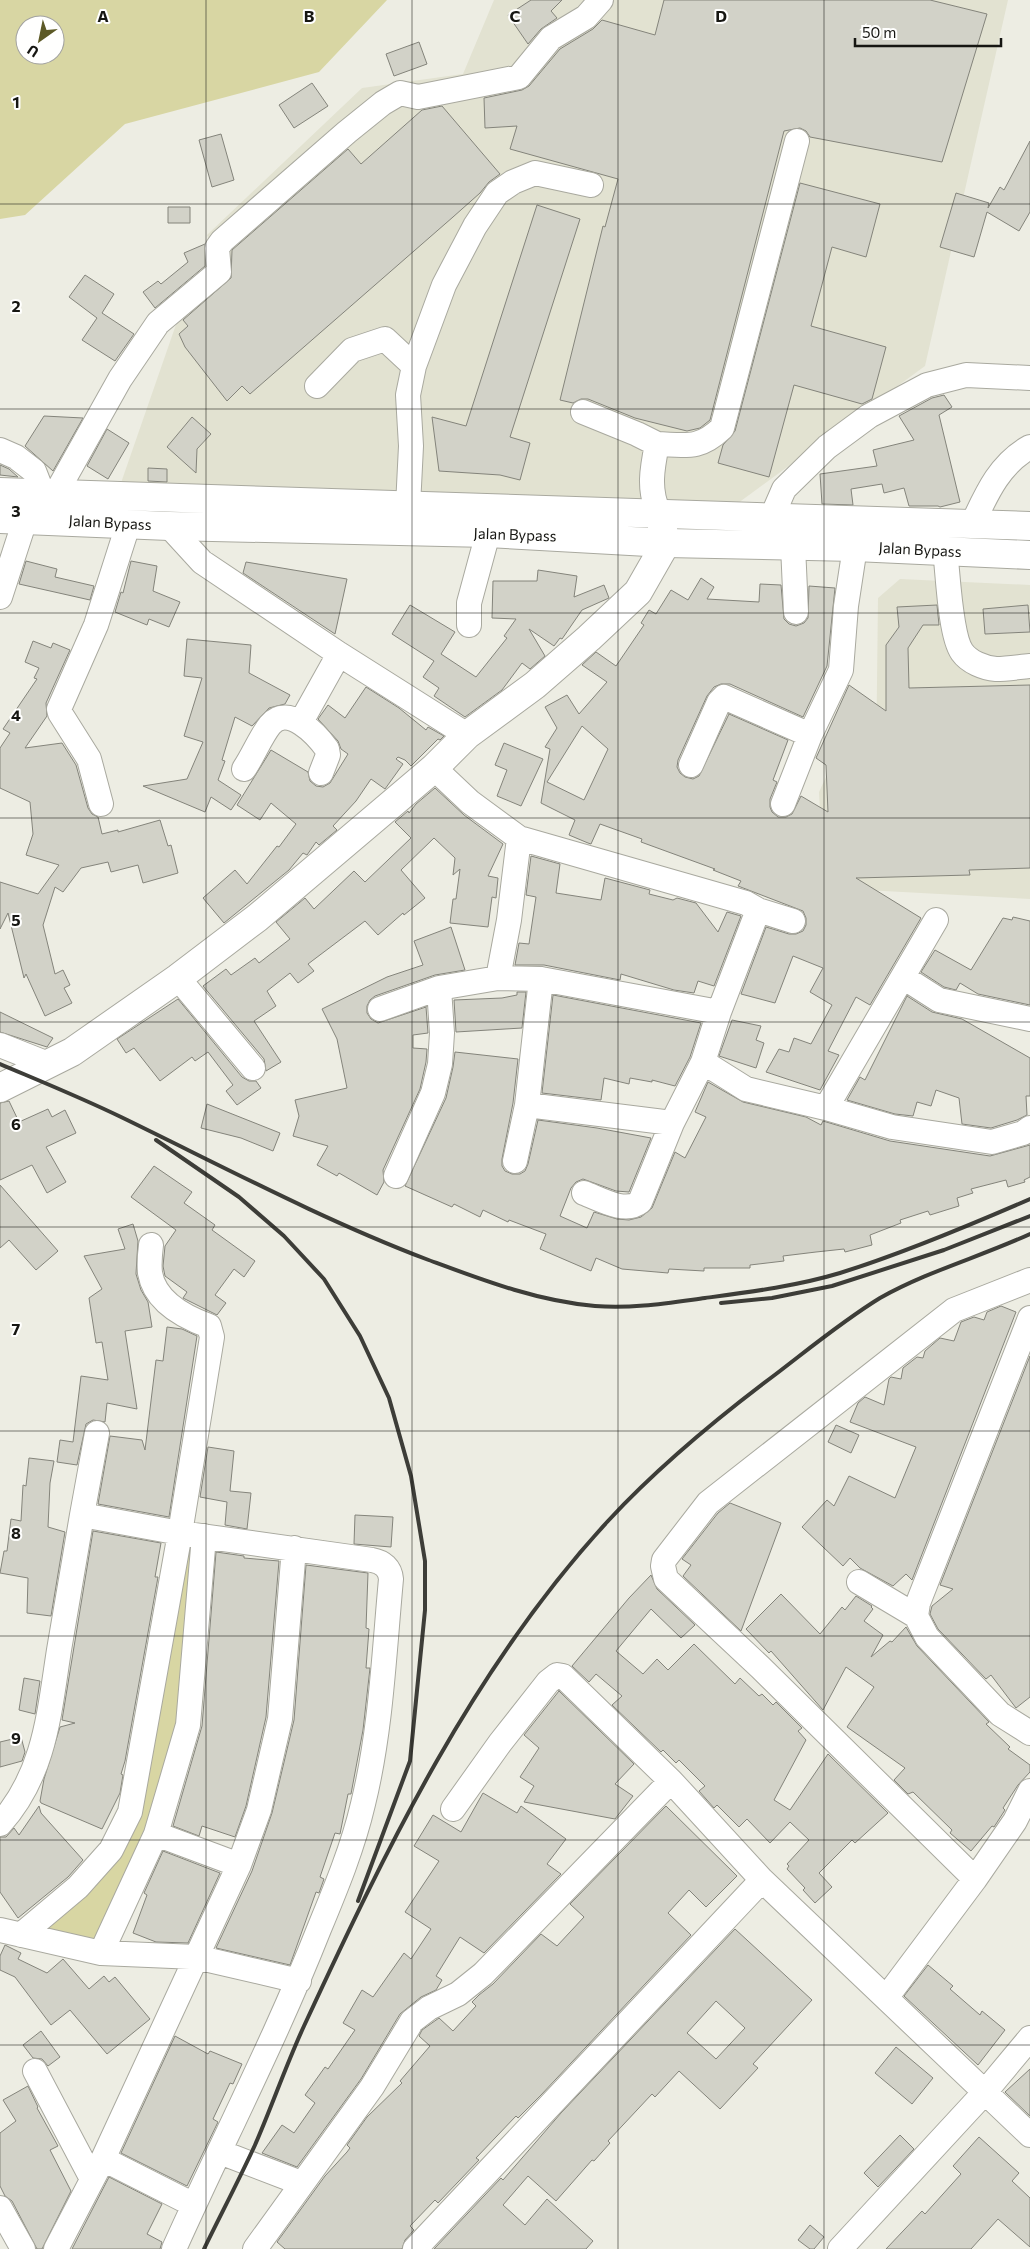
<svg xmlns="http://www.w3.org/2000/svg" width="1030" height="2249" font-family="Commissioner,sans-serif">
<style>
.built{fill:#e2e2d1}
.green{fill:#d8d6a3;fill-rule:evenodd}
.building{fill:#d2d2c8;stroke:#84847b;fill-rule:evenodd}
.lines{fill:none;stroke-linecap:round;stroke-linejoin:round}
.minor-casing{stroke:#a9a99f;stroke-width:26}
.major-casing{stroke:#a9a99f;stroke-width:30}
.highway-casing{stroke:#a9a99f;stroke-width:30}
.minor{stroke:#fff;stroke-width:24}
.major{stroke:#fff;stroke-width:28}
.highway{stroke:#fff;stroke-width:28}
.rail{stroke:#3d3d38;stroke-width:4}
.grid{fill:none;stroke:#161612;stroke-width:1;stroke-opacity:0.55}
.labels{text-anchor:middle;stroke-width:4;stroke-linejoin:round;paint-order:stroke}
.street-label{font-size:15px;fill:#161612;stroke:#fffffe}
.grid-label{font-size:16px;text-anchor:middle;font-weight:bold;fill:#161612;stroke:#fffffe;stroke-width:4;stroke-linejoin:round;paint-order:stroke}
</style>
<rect width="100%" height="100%" fill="#edede3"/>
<path class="built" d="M494 0H1008L925 366 715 520 114 503 180 313 223 271 207 235 362 88 463 74Z
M900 579 1030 585V899L847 889 823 873 819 792 827 775 876 768 878 598Z"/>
<path class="green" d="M0 0H387L319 72 125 124 25 215 0 219ZM25 25H55V55H25Z
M185 1541 196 1547 192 1642 159 1817 99 1944 34 1929 122 1836Z"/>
<path class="building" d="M531 0H562L551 11 557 18 541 29 528 44 508 15Z
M664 0H930L987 14 942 162 810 137 806 131 800 128 784 131 710 420 700 428 687 431 635 418 588 399H581L573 403 560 400 603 226 605 227 618 179 510 149 517 126 485 128 484 98 522 90 529 86 560 49 593 29 602 20 655 35Z
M419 42 427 64 394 76 386 54Z
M312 83 328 106 294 128 279 105Z
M442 106 500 174 489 182 480 193 453 217 250 394 242 386 227 401 185 347 179 334 188 326 183 320 231 278 232 250 348 149 361 164 422 110Z
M221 134 234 180 212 187 199 140Z
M1030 141V212L1019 231 987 212 974 257 940 247 956 193 989 203 988 208 1000 187 1004 190Z
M800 183 880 204 866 257 832 247 811 326 886 347 872 399 862 404 794 385 769 477 718 463 723 445 735 431Z
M537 205 580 219 510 437 530 443 520 480 500 475 439 471 432 417 466 426Z
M168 207H190V223H168Z
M205 244V266L155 308 143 292 158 281 161 284 188 262 184 253Z
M85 275 114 294 102 313 134 334 115 361 82 340 97 318 69 297Z
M944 395 952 407 939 415 960 502 940 507 938 506H909L904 488 884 493 882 484 851 489 853 505 822 504 820 474 877 466 873 450 914 440 899 416 932 398Z
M44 416 83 418 53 471 25 446Z
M192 417 211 434 197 449 196 473 167 447Z
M107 429 129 443 108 479 87 466Z
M0 465 9 469 18 477 0 475Z
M148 468 167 469V482L148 481Z
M26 561 57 569 55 577 94 586 90 600 19 584Z
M131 561 157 566 153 591 180 602 169 627 149 619 147 625 115 612 121 592 123 593Z
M246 562 347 579 335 634 243 573Z
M538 570 577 576 574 597 604 585 609 598 582 610 562 639 560 638 554 646 529 629 545 656 530 669 522 663 502 690 465 717 434 696 439 688 423 677 434 661 392 634 410 605 455 632 441 654 476 677 507 638 504 636 516 619 492 618 493 581H537Z
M701 578 714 587 707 599 759 602 760 584 781 585 784 619 789 624 796 626 804 623 808 618 809 586 835 588 827 666 803 717 730 684H721L714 687 707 696 678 760 677 767 680 773 685 777 693 779 699 776 729 714 788 740 773 780 777 782 770 799V807L772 812 778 817H786L792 814 801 796 828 812 826 765 816 758 849 685 886 711V645L899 627 897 607 937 605 939 625H923L908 648 909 688 1030 685V868L969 870 970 875 856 878 921 918 870 1005 856 997 828 1051 839 1055 820 1090 766 1072 779 1049 789 1052 794 1038 811 1044 832 1005 810 992 823 968 793 956 775 1003 741 994 766 927 789 934H796L803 931 806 925V918L803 911 738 886 741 881 713 870 715 869 641 842 642 839 600 824 591 844 588 843 569 835 575 820 541 803 550 749 545 747 557 728 545 707 567 695 579 714 607 682 582 665 596 652 616 666 644 625 641 623 649 610 656 614 671 590 688 600ZM582 726 608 749 584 800 547 782Z
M1028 605 1030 632 985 634 983 609Z
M187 639 251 645 249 673 290 695 285 704 269 708 252 726 235 717 222 760 225 761 218 780 241 795 231 810 211 797 205 812 143 786 187 779 203 742 184 736 202 678 184 676Z
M33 641 51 648 53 643 70 650 46 703 47 716 25 748 62 743 76 765 88 808 92 814 98 817 102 834 118 830V832L160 820 168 846 171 845 178 873 143 883 138 865 111 872 108 862 81 868 63 892 55 887 43 925 55 974 63 970 70 985 64 988 72 1003 45 1016 26 974 24 978 8 913 0 929V882L38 894 59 865 26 855 33 834 30 802 0 788V748L10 733 3 729 37 679 34 678 39 668 25 662Z
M366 687 399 708 426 730 428 727 444 736 440 740 438 739 411 766 405 760 398 757 396 759 403 764 385 789 371 779 356 801 333 826 337 830 319 845 316 842 307 855 303 853 289 870 224 923 203 898 235 870 247 884 277 846 279 847 296 824 271 803 260 820 237 805 271 750 308 772 310 781 316 786 323 787 330 783 348 754 341 749 338 741 318 719 328 705 345 718Z
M504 743 543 759 521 806 497 796 507 770 495 765Z
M435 788 464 815 503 844 488 876 498 878 496 898 492 897 488 927 450 923 453 899H456L460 869 453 875 455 858 434 838 401 870 425 898 404 915 403 913 378 935 365 921 308 964 314 971 298 983 290 973 267 991 276 1006 254 1021 281 1062 266 1071 264 1059 203 986 226 969 231 975 255 958 259 963 290 939 276 922 305 898 314 909 354 871 365 882 411 838 395 822 408 811 409 813 416 804Z
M531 856 560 864 556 893 601 900 605 878 650 890 649 894 673 900 677 898 696 903 718 932 727 912 741 916 714 986 698 981 694 993 674 990 621 974 620 980 544 965H515L519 943 529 944 536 897 526 895Z
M1013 917 1030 921V1005L978 994 960 983 956 990 944 987 921 972 935 950 971 970 1003 918 1012 920Z
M451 927 465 970 435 975 375 996 370 1000 367 1006V1013L371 1019 378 1023 426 1007 428 1033 413 1035V1048L427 1049 426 1062 420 1089 383 1170 384 1182 377 1195 339 1173 337 1176 317 1165 328 1146 293 1136 299 1116 295 1100 347 1088 337 1039 322 1009 387 977 423 965 414 941Z
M517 992H526L522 1028 456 1032 454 1000 502 998 517 995Z
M553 995 701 1023 690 1057 675 1086 652 1080V1082L630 1078 629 1084 604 1078 601 1100 542 1093Z
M907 996 932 1012 962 1019 1030 1058V1096H1026L1027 1115 1017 1120 991 1128 962 1124 959 1098 936 1090 931 1106 917 1102 913 1116 895 1114 847 1100 860 1077 865 1080Z
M178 999 242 1077 249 1081H256L261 1088 237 1105 226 1091 233 1085 208 1052 195 1061 192 1057 160 1081 134 1048 126 1053 117 1039Z
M0 1012 53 1038 47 1047 0 1032Z
M732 1020 761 1026 756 1040 764 1043 756 1068 719 1056Z
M455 1052 518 1059 513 1103 502 1159V1166L505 1171 512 1174H520L525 1171 528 1164 538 1120 597 1128 651 1138 629 1192 616 1191 583 1179 576 1182 571 1188 560 1216 587 1228 594 1212 617 1219 629 1220 641 1217 652 1208 675 1152 685 1158 706 1117 695 1112 708 1082 743 1102 806 1117 821 1125 823 1121 890 1141 990 1156 1030 1145V1177L1024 1180 1025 1182 1008 1187 1006 1180 971 1189 973 1193 957 1198 959 1206 930 1215 928 1211 900 1220 901 1223 870 1235 872 1245 845 1252 844 1249 816 1252 783 1256 784 1261 750 1265V1268H704V1271L669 1269 668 1273 622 1269 596 1258 591 1271 540 1249 546 1234 509 1220 508 1222 483 1210 480 1217 454 1204 452 1207 405 1186 446 1098 453 1067Z
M9 1101 19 1122 48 1109 52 1117 65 1110 76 1133 46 1147 66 1182 47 1193 32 1165 0 1180V1103Z
M207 1104 280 1133 273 1151 241 1138 201 1128Z
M154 1166 192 1192 184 1203 215 1225 212 1230 255 1261 244 1277 234 1269 215 1295 226 1303 217 1315 183 1298 187 1292 165 1276 163 1266 165 1246 176 1230 131 1197Z
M0 1185 58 1251 36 1270 9 1240 0 1248Z
M133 1224 138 1241 136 1274 141 1290 148 1302 152 1327 125 1331 137 1409 107 1403 105 1422 93 1420 86 1424 77 1465 57 1462 60 1440 73 1442 81 1376 108 1380 102 1342 96 1343 89 1298 102 1289 84 1256 125 1249 118 1229Z
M1001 1306 1016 1312 912 1580 906 1574 893 1586 860 1568 850 1558 843 1566 802 1527 827 1500 834 1506 849 1476 895 1498 916 1447 850 1422 858 1403 865 1397 884 1405 889 1379 891 1377 901 1379 903 1368 917 1357 923 1358 925 1351 940 1338 954 1341 961 1322 974 1317 984 1320 987 1312Z
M167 1327 182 1329 197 1336 169 1517 98 1504 110 1436 142 1440 145 1450 156 1360 163 1361Z
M1030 1356V1697L1016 1708 991 1675 986 1679 938 1629 930 1614 932 1606 953 1589 940 1585Z
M836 1425 859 1435 851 1453 828 1442Z
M208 1447 234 1451 230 1491 251 1493 247 1529 225 1525 227 1502 200 1497Z
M29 1458 54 1461 50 1483 48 1527 65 1532 51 1616 27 1613 28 1578 0 1573 4 1551H7L11 1519 21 1521 23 1485 26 1486Z
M730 1503 781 1523 741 1631 683 1576 691 1565 682 1559 718 1513Z
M355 1515 393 1517 391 1547 354 1544Z
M93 1531 161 1543 155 1577H158L125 1761 121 1774 123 1775 120 1793 102 1829 41 1803 40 1801 44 1779 60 1727 75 1723 62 1720Z
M216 1552 244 1556V1558L279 1561 266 1717 246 1806 235 1837 202 1826 199 1836 173 1826 202 1726Z
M306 1565 368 1573 366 1628 369 1629 366 1668H370L363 1730 351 1794H348L340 1834 335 1833 320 1877 324 1879 319 1893 316 1892 290 1965 216 1948 252 1871 272 1813 294 1720Z
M651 1575 657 1589 695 1625 681 1638 651 1609 616 1651 643 1674 657 1659 668 1670 694 1644 735 1684 740 1678 759 1696 762 1694 773 1705 776 1702 802 1728 798 1731 806 1740 774 1800 790 1810 828 1754 888 1813 855 1843 852 1840 819 1873 832 1887 815 1903 803 1890 805 1888 787 1869 789 1866 787 1864 809 1840 790 1822 770 1843 747 1819 739 1827 717 1805 714 1808 699 1791 705 1786 679 1760 676 1763 663 1750 661 1752 612 1705 622 1696 596 1674 589 1682 572 1666 629 1598Z
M781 1594 820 1634 842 1607 845 1610 856 1596 872 1606 871 1607 873 1609 864 1621 883 1635 871 1657 890 1641 892 1642 906 1627 917 1646 989 1722 986 1724 1010 1747 1008 1749 1030 1765V1772L1018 1785 1003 1808 1005 1810 994 1827 992 1826 971 1851 950 1833 952 1830 913 1792 908 1794 894 1780 905 1768 847 1727 874 1687 846 1667 823 1710 771 1651 769 1653 746 1629Z
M24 1678 40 1681 35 1714 19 1710Z
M559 1691 634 1764 615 1784 633 1796 615 1819 524 1802 534 1786 520 1777 539 1748 524 1735Z
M21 1737 25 1752 22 1761 0 1767V1742Z
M483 1793 517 1813 521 1806 566 1839 547 1864 561 1874 484 1953 460 1937 436 1976 442 1980 436 1990 421 1997 400 2014 361 2079 297 2167 262 2153 282 2125 294 2133 315 2103 305 2095 325 2067 328 2069 355 2030 343 2023 362 1990 373 1997 404 1953 411 1959 431 1929 405 1912 439 1861 414 1846 433 1815 461 1832Z
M39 1806 41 1813 83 1860 68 1877 18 1918 0 1892V1837H6L14 1828 19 1835Z
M666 1806 737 1876 706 1907 689 1890 668 1913 691 1935 541 2095 518 2118 516 2116 476 2158 479 2160 438 2203 435 2200 410 2226 414 2230 405 2240 402 2249H285L277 2242 325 2176 347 2152 350 2148 347 2145 367 2117 402 2083 400 2081 430 2046 419 2036 422 2030 439 2018 453 2031 476 2006 472 2002 479 1995 493 1984 541 1934 557 1946 584 1917 570 1904Z
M163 1851 220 1873 188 1943 156 1942 133 1933 147 1895 144 1893Z
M735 1929 812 2000 753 2064 758 2068 720 2109 679 2071 655 2097 652 2094 608 2141 610 2143 594 2161 592 2160 556 2201 528 2176 503 2205 525 2225 547 2199 593 2241 586 2249H434L501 2178 503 2180 561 2113ZM716 2001 745 2028 716 2059 687 2033Z
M5 1945 21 1953 18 1959 47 1973 63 1959 89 1989 104 1976 109 1982 115 1977 150 2019 107 2054 70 2010 51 2025 15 1977 0 1970V1956Z
M928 1965 953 1986 950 1989 980 2015 982 2011 1005 2030 978 2065 904 1996Z
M41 2031 60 2057 48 2066 42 2059 33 2058 23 2045Z
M175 2036 208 2054 210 2051 242 2064 233 2084 230 2083 213 2119 218 2122 187 2186 121 2153Z
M896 2047 933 2078 912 2104 875 2073Z
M1030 2069V2116L1005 2092Z
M28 2086 38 2107 37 2108 58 2146 50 2150 71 2191 42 2249H37L12 2201 5 2196 0 2186V2133L16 2121 3 2100Z
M900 2135 914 2149 878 2187 864 2173Z
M979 2137 1019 2173 1012 2181 1030 2198V2247L998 2219 971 2249H886L922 2211 925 2214 961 2174 953 2166Z
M109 2177 162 2204 147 2234 162 2242 160 2249H72Z
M810 2225 824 2237 814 2249H810L798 2240Z"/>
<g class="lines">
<defs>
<path id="minor" d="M317 386 352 350 385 339 414 366
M583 412 637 434 657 444
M0 450 16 457 34 471 43 494
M55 495 120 379 158 323 219 272 217 248 222 241 347 132 383 103 400 93 418 97 519 77 551 38 586 17 601 0
M408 506 411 446 408 395 414 366 444 285 475 226 497 193 513 182 535 173 591 185
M659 513C648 490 652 469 657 444 686 445 699 450 722 428L797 141
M771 519 784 489 827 447 869 416 927 385 966 375 1030 378
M972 525C986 495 999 464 1030 447
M169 526 202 562 339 654 467 735
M793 546 796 612
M945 550C948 573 950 635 962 652 969 662 984 668 996 669 1007 669 1019 667 1030 666
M0 597 25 520
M469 625V603L488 533
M301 722 339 654
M691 765 719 702 724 697 810 735
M244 769C253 756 261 736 270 725 288 703 317 735 327 749L328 755 321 773
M101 804 89 759 60 713 59 709 96 625 128 525
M783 804 810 735 841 670 846 606 855 547
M758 910 793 921
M903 977 939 1000 1030 1019
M178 978 253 1068
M498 978 509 920 519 838
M380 1009 439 988 498 978 541 979 719 1012 758 910 746 903 519 838 470 802 434 768
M0 1045 48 1064
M703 1062 746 1089 826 1108 892 1127 992 1142 1023 1133 1030 1128
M527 1105 672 1123
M826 1108 936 920
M515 1161 527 1105 541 979
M396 1176 433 1093 440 1064 442 1033 439 988
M584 1193C600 1199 625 1214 640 1202L672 1123 703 1062 719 1012
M1030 1318 918 1603 916 1616 927 1637 1000 1714 1030 1733
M82 1515 97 1433
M859 1582 916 1616
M453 1809 500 1743 548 1682 557 1675 563 1676 671 1781 762 1880 1030 2135
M0 1824C45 1774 49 1714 59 1650 67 1605 74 1560 82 1515L180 1533 372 1560C383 1562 390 1568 391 1579 384 1654 381 1731 363 1804 353 1847 336 1888 319 1929 276 2038 222 2142 174 2249
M156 1834 239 1865
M975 1879 1015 1821 1030 1791
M0 1930 101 1953 196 1957 299 1981
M21 1935 78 1887 111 1850 130 1812 180 1533 212 1337 209 1326C184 1317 155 1302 150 1273 149 1264 150 1253 151 1245
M101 1953 156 1834 188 1725 204 1536
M886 1998 975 1879 760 1667 666 1579 663 1566 664 1560 708 1503 954 1310 1030 1280
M35 2071 92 2179
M220 2152 293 2180 300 2185
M103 2159 194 2205
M0 2208 23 2249
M56 2249 103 2159 239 1865 259 1810 280 1719 294 1548
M255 2249 372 2087 412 2021 429 2008 458 1994 483 1974 671 1781
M415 2249 762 1880
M840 2249 985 2092 1030 2038"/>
<path id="major" d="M0 1088 72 1052 178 978 257 918 434 768 467 735 535 685 589 638 638 592 666 543 659 513"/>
<path id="highway" d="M0 492 1030 526
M0 519 169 526 488 533 666 543 855 547 1030 555"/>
</defs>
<use href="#minor" class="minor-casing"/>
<use href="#major" class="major-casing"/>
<use href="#highway" class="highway-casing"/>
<use href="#minor" class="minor"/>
<use href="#major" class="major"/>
<use href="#highway" class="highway"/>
<path class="rail" d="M0 1064C40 1081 82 1098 121 1117 222 1166 321 1219 426 1259 480 1279 536 1301 595 1306 632 1309 668 1303 705 1298 750 1292 797 1286 840 1273 904 1253 968 1226 1030 1199
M156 1140 239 1197 284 1236 324 1279 360 1336 389 1398 411 1476 425 1561V1610L410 1761 358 1901
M721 1303 772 1298 832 1286 944 1250 1030 1216
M204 2249C221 2214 239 2180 255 2145 272 2106 286 2065 304 2026 386 1849 474 1666 608 1521 658 1467 716 1419 776 1374 810 1348 844 1320 880 1298 928 1271 980 1257 1030 1234"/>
</g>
<path class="grid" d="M206 0V2249M412 0V2249M618 0V2249M824 0V2249M0 204H1030M0 409H1030M0 613H1030M0 818H1030M0 1022H1030M0 1227H1030M0 1431H1030M0 1636H1030M0 1840H1030M0 2045H1030"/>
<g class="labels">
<g class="street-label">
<text transform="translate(110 523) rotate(3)" y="5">Jalan Bypass</text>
<text transform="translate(515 535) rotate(2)" y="5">Jalan Bypass</text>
<text transform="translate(920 550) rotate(3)" y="5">Jalan Bypass</text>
</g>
</g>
<g class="grid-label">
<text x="103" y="22">A</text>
<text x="309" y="22">B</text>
<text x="515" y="22">C</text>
<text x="721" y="22">D</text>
<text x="16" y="108">1</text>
<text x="16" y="312">2</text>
<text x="16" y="517">3</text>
<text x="16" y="721">4</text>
<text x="16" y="926">5</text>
<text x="16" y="1130">6</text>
<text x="16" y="1335">7</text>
<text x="16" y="1539">8</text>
<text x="16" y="1744">9</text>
</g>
<g transform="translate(40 40) rotate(213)"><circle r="24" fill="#fffffe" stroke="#a2a2a0"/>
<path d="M0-4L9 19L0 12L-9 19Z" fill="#5c5926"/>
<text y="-8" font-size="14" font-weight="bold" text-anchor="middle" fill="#161612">U</text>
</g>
<path d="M855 38v8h146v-8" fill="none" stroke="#161612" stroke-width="2.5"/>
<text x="862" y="38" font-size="15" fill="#161612" stroke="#fffffe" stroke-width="4" paint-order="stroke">50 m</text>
</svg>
